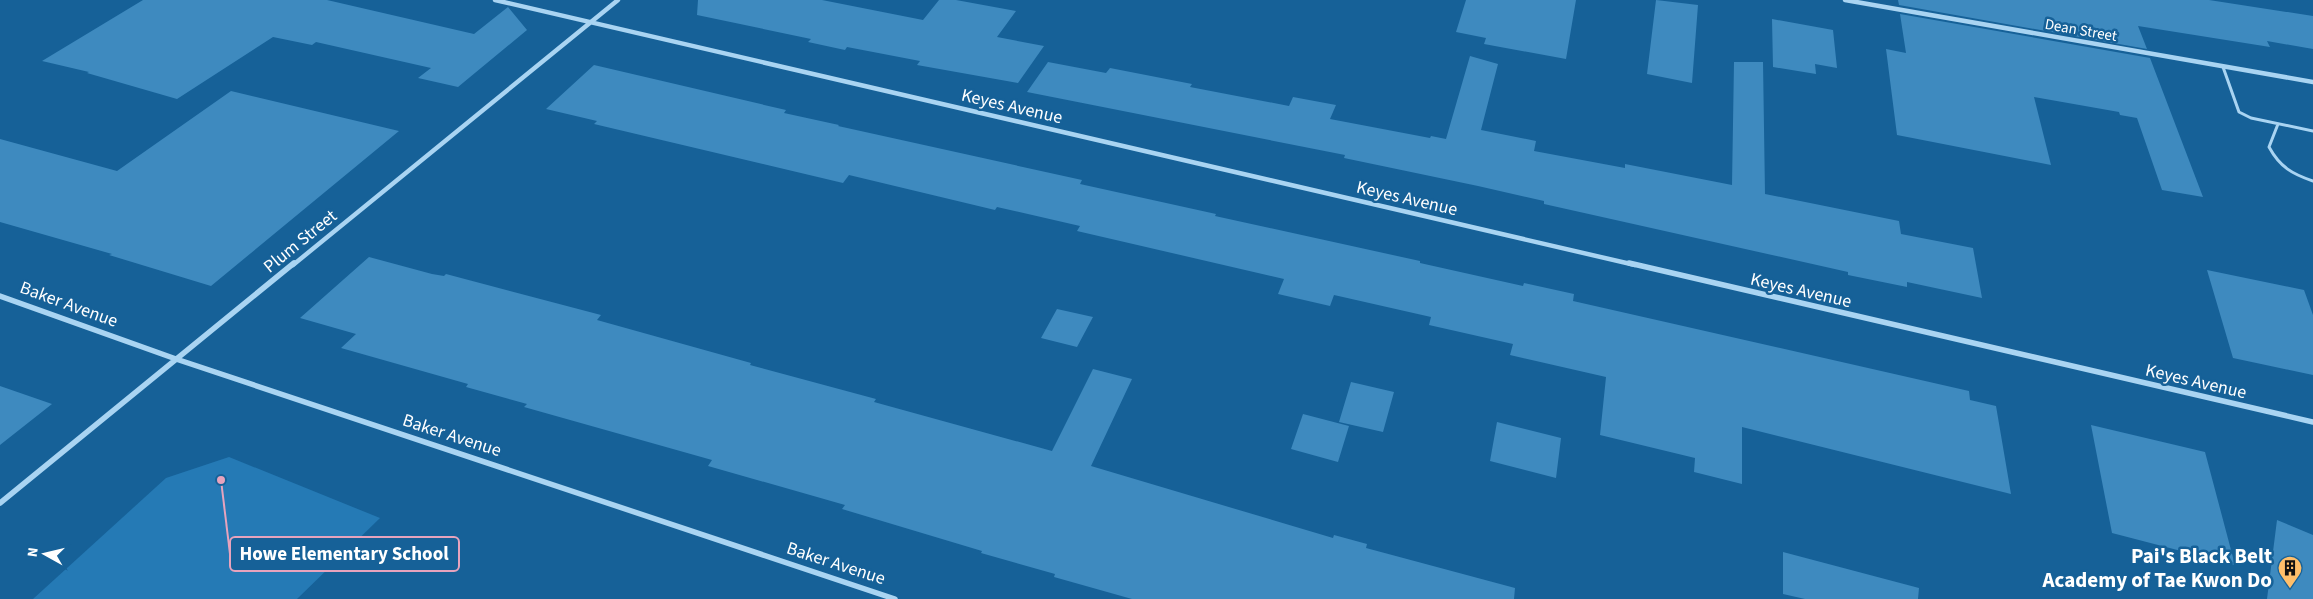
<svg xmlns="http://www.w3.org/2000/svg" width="2313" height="599" font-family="'Source Sans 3',sans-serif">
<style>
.green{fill:#257ab5}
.building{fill:#3e8abf}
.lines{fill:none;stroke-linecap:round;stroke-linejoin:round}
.lane{stroke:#a9d4f2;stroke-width:3}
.street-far1{stroke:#a9d4f2;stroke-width:4.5}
.street{stroke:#a9d4f2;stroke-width:5.5}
.labels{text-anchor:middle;stroke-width:5;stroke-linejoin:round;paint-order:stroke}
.far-street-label{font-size:15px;fill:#fff;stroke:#166198}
.street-label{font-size:18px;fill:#fff;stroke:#166198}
.near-poi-label{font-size:21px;font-weight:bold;fill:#fff;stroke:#166198;text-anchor:end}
.leader{fill:none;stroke:#e7a3bd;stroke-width:2}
.callout-dot{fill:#e7a3bd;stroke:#166198;stroke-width:2}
.callout{fill:#166198;stroke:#e7a3bd;stroke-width:2}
.callout-label{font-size:19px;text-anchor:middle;font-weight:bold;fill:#fff}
</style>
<rect width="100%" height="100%" fill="#166198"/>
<path class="green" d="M229 457 380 518 297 599H33L166 478Z"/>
<path class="building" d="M143 0H327L474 34 508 7 527 30 458 87 418 78 431 68 316 42 312 45 273 37 177 99 87 73 89 72 42 61Z
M698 0H822L923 20 939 0H956L1016 11 997 37 1044 46 1018 83 917 65 920 61 847 47 845 50 808 42 811 39 697 15Z
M1466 0H1576L1566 59 1484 44 1486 38 1456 32Z
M1656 0 1698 5 1692 83 1647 74Z
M1898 0H2209L2313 16V49L2267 41 2270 47 2138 26 2147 49 1899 5Z
M1900 14 2150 58 2203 197 2162 190 2137 118 2120 115 2119 112 2034 97 2051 165 1897 135 1886 49 1906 53Z
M1772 19 1833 30 1837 68 1815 64 1816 74 1773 67Z
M1470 56 1498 64 1481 130 1536 141 1534 151 1625 168V164L1732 185 1734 62H1763L1765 194 1899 221 1901 234 1973 248 1982 298 1907 282V287L1848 275V272L1544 204V201L1478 186 1344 158 1345 155 1027 92 1048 62 1106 73 1110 68 1192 84 1190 87 1289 106 1293 97 1336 105 1330 119 1430 138 1431 136 1446 139Z
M594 65 786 110 784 113 839 125 838 126 1082 180 1080 184 1216 214 1215 216 1420 261V263L1523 286 1524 283 1574 294 1573 301 1969 391 1970 400 1996 406 2011 494 1742 427V484L1694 472 1695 458 1600 435 1606 377 1510 355 1513 344 1429 325 1431 317 1334 295 1330 306 1278 294 1284 279 1077 231 1080 226 997 207 995 210 849 175 843 183 594 124 597 121 546 109Z
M231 91 399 131 211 286 109 255 112 254 0 222V139L117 171Z
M369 257 432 274 444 276 446 274 601 315 597 320 751 363 750 365 876 399 874 402 1052 451 1093 369 1132 379 1091 466 1333 538 1334 535 1367 544 1366 548 1515 588 1514 599H1132L1054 577 1055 574 981 553 982 551 842 509 845 505 708 466 712 460 524 407 527 404 466 387 468 384 341 348 356 334 300 318Z
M2207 270 2304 290 2313 315V375L2233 358Z
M1057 309 1093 317 1077 347 1041 338Z
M1351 382 1394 392 1383 432 1339 422Z
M0 386 52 404 0 445Z
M1303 414 1349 426 1338 462 1291 449Z
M1497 422 1561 438 1556 478 1490 461Z
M2091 425 2205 452 2235 565 2112 533Z
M2277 520 2313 535V599H2267Z
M1783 552 1919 588 1918 599H1805L1783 594Z"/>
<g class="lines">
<path class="lane" d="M2223 67 2239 112 2251 118 2313 131
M2278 124 2269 147C2280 167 2292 174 2313 181"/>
<path class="street-far1" d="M495 0 1635 265
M1845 0 2313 82
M293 265 618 0"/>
<path class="street" d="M1629 263 2313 422
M0 296 176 359 895 599
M0 503 294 263"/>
</g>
<defs>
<symbol id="building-pin" viewBox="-11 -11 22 30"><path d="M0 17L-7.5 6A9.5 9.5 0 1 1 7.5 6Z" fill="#ffbf6a" stroke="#166198"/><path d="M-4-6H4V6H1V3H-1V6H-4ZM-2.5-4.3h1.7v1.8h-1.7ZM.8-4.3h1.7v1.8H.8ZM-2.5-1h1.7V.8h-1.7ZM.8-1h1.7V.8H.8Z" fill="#111"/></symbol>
</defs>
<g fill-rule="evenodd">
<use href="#building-pin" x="2276" y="554" width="28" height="38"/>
</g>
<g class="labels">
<g class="far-street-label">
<text transform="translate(2081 30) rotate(10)" y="5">Dean Street</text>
</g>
<g class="street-label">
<text transform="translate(1012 106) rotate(13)" y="6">Keyes Avenue</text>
<text transform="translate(1407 198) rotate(13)" y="6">Keyes Avenue</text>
<text transform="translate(300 241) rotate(-39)" y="6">Plum Street</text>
<text transform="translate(1801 290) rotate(13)" y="6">Keyes Avenue</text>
<text transform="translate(69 304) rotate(20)" y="6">Baker Avenue</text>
<text transform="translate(2196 381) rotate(13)" y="6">Keyes Avenue</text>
<text transform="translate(452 435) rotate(18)" y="6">Baker Avenue</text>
<text transform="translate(836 563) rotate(18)" y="6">Baker Avenue</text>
</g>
<g class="near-poi-label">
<text x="2272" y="563">Pai's Black Belt<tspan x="2272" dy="24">Academy of Tae Kwon Do</tspan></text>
</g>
</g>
<path class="leader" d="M221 480L230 554"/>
<circle class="callout-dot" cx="221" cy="480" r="5"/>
<rect class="callout" x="230" y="537" width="229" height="34" rx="5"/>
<g class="callout-label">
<text x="344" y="560">Howe Elementary School</text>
</g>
<g transform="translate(45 554) rotate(278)" stroke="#166198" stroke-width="4" paint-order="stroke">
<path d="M0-4L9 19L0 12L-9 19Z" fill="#ffffff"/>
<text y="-8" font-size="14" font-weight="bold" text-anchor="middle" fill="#ffffff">N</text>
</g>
</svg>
